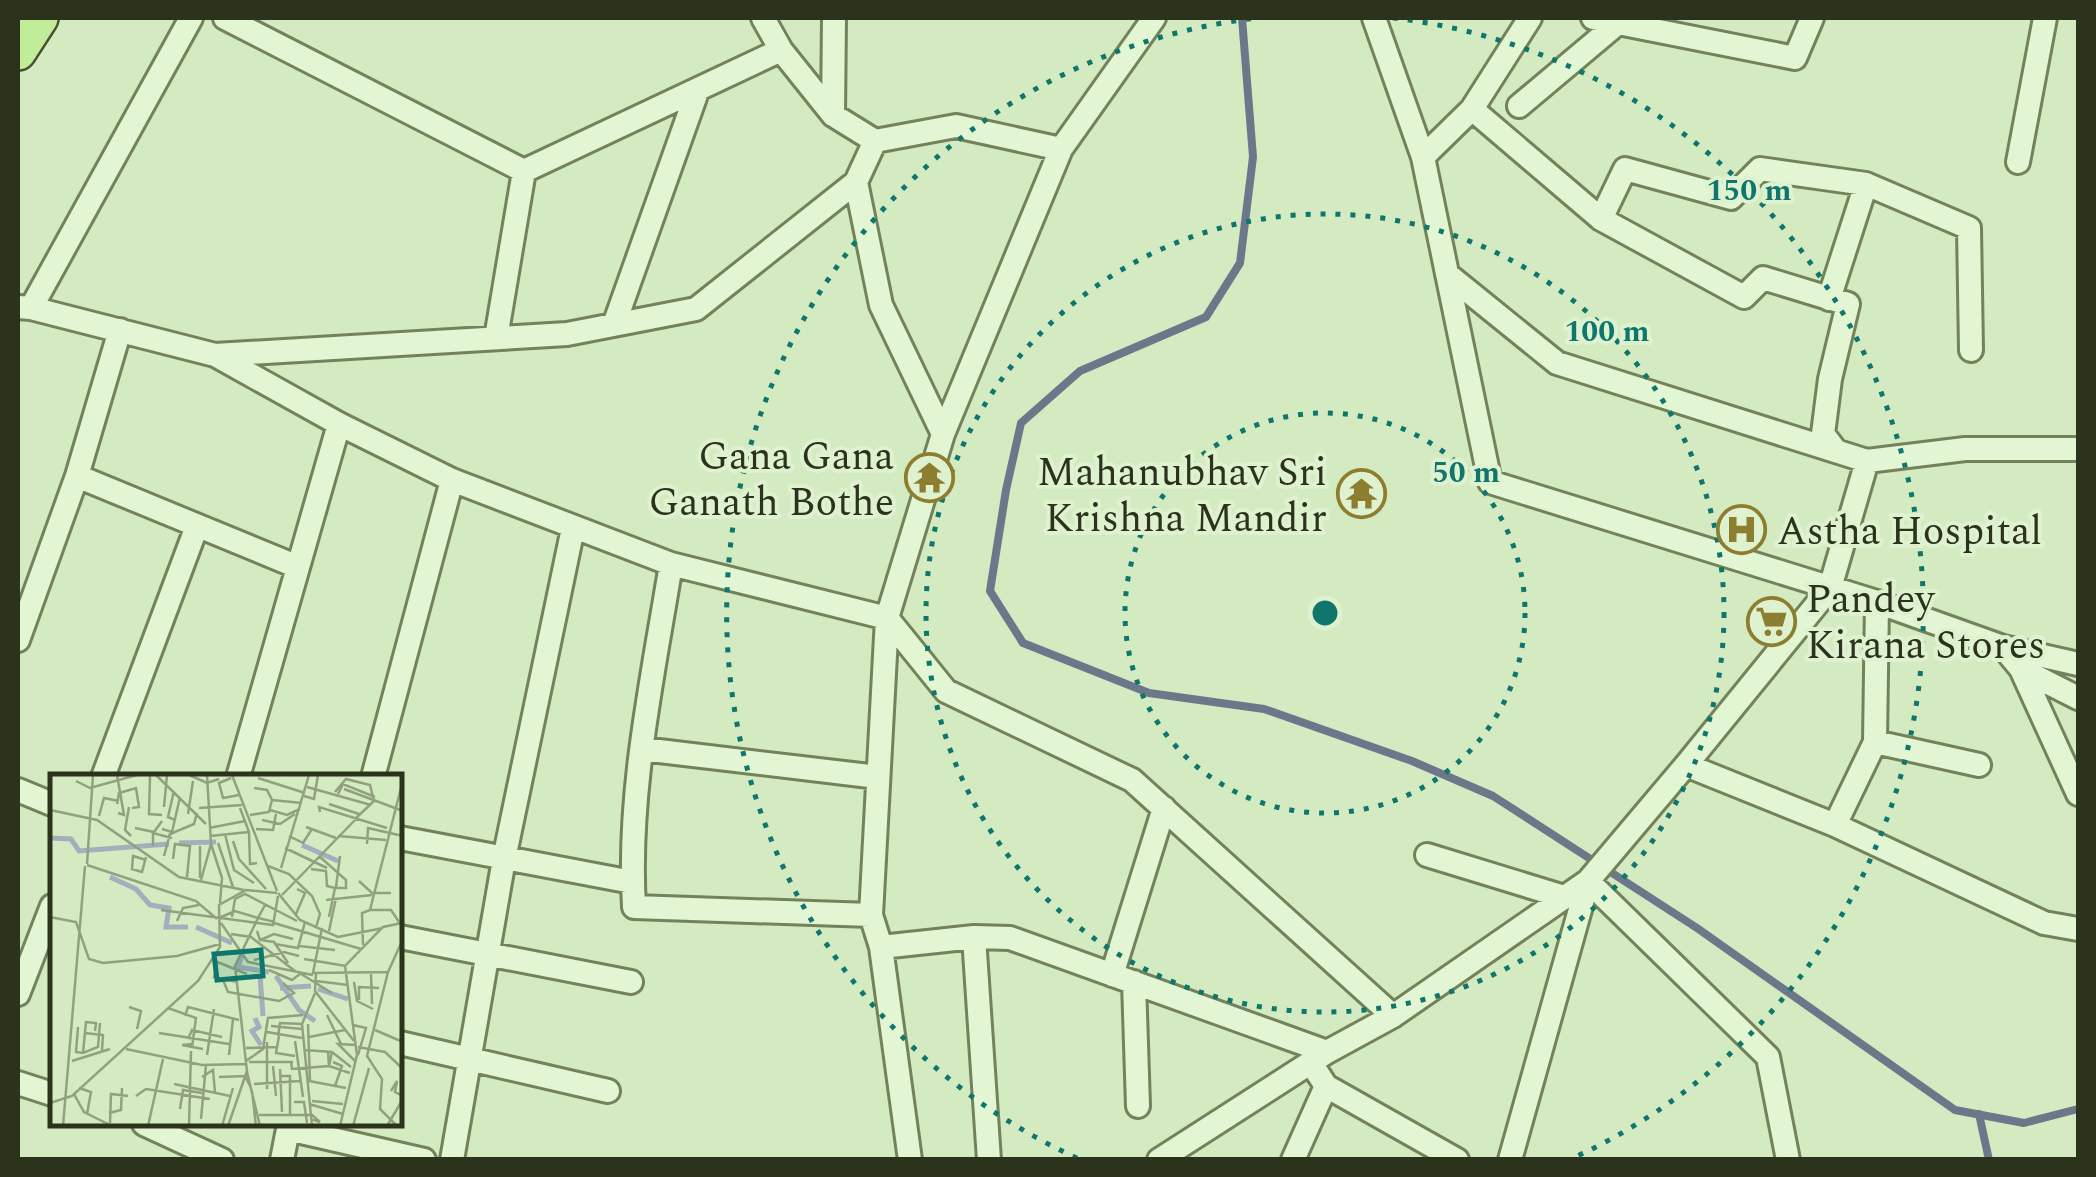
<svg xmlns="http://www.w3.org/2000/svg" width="2096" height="1177" font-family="Spectral,serif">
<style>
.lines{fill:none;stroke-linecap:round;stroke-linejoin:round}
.stream{stroke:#6b788a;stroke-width:8}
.minor-casing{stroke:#73825a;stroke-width:28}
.primary-casing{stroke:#46502e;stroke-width:40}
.minor{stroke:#e3f6d3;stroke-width:22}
.primary{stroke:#c1ec9a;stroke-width:35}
.ring{fill:none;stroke:#0f766e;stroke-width:5;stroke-dasharray:5 10}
.labels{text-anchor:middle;stroke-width:8;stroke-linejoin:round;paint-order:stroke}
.poi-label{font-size:40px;fill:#2c331d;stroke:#dff2d0;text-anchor:end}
.inset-river{fill:none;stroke:#a3afbd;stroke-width:5}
.inset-road{fill:none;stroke:#91a17f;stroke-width:2.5}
.view{fill:#0f766e;fill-opacity:0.15;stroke:#0f766e;stroke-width:5}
.inset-edge{fill:none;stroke:#2c331d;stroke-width:5}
.centre{fill:#0f766e;stroke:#dff2d0;stroke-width:5}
.ring-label{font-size:30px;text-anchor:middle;font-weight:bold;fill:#0f766e;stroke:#dff2d0;stroke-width:8;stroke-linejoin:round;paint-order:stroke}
</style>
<rect width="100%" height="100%" fill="#d4eac1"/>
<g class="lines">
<path class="stream" d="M1242 18 1253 157 1240 263 1206 317 1080 371 1021 423 1006 490 990 591 1023 643 1149 693 1264 709 1412 761 1493 796 1697 928 1955 1110 2024 1123 2078 1109
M1979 1114 1989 1160"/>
<defs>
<path id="minor" d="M225 18 524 171 781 50
M763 18 781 50 833 115 875 141 956 126 1061 149
M1374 18 1423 157 1490 482 1877 602 2003 647 2078 664
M1593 18 1795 58 1812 18
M1519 106 1619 22
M1472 109 1601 219 1744 297 1763 278 1848 304 1830 379 1823 434 1836 451
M833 115 834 18
M1423 157 1472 109 1530 18
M2018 162 2045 18
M856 182 881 305 943 434
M1601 219 1625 169 1731 198 1760 169 1866 184 1969 228 1971 350
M1447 274 1557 363 1867 461 1965 449H2078
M1829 299 1866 184
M18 307 31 308 215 355 339 424 452 480 671 564 887 618 946 691 1132 780 1393 1016
M31 308 191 18
M614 325 698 89
M496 338 524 171
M215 355 567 334 696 309 856 182 875 141
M77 476 298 567
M671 564C653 676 627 793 634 907L871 915
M18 640 77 476 120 330
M2003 647 2021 669 2078 794
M2021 669 2078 698
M1875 742 1979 765
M642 749 878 777
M1686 765 1835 825 2044 923 2078 929
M103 777 197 526
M238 777 339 424
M373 777 452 480
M18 790 52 804
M1835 825 1875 742 1877 602
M400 838 632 882
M1427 855 1564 897
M400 937 631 982
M974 937 989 1160
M881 947 974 937 1010 938 1327 1052
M1112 975 1164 808
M1134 982 1138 1106
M18 994 52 906
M400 1043 608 1091
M1311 1063 1326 1086 1457 1160
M18 1083 52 1094
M144 1124 222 1160
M288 1129 424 1160
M282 1160 289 1124
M452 1160 504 859 573 528
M910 1160 881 947 871 915 887 618 943 434 1061 149 1154 18
M1159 1160 1327 1052 1393 1016 1588 881 1686 765 1830 588 1867 461
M1293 1160 1326 1086
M1510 1160 1588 881 1768 1057 1788 1160"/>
<path id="primary" d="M18 52 40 18"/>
</defs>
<use href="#minor" class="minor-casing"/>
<use href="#primary" class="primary-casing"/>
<use href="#minor" class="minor"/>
<use href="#primary" class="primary"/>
</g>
<g class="ring">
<circle cx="1325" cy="613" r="200"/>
<circle cx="1325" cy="613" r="399"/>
<path d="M1077 1158A599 599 0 0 1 1257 18M1393 18A599 599 0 0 1 1573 1158"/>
</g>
<defs>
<symbol id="temple-ring" viewBox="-11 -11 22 22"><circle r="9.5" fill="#dff2d0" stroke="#8d7d2e" stroke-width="1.5"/><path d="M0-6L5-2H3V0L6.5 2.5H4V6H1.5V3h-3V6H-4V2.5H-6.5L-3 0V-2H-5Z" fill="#8d7d2e"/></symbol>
<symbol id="hospital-ring" viewBox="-11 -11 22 22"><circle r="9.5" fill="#dff2d0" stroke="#8d7d2e" stroke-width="1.5"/><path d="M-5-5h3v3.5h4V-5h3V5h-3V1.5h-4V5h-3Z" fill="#8d7d2e"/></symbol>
<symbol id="supermarket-ring" viewBox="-11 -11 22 22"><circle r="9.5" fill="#dff2d0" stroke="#8d7d2e" stroke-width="1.5"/><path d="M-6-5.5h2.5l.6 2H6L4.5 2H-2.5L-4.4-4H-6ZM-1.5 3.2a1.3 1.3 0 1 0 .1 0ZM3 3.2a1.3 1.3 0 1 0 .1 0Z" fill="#8d7d2e"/></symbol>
</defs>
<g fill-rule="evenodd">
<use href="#temple-ring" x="902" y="450" width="55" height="55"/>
<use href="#temple-ring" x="1334" y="466" width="55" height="55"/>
<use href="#hospital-ring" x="1714" y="502" width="55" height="55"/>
<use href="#supermarket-ring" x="1744" y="594" width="55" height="55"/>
</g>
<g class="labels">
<g class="poi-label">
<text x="894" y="469">Gana Gana<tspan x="894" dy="46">Ganath Bothe</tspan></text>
<text x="1327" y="485">Mahanubhav Sri<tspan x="1327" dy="46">Krishna Mandir</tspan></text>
<text x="1777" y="544" text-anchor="start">Astha Hospital</text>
<text x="1806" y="612" text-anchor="start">Pandey<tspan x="1806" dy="46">Kirana Stores</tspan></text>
</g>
</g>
<g transform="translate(50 774)">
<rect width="352" height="352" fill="#d4eac1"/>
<path class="inset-river" d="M0 64 21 65 29 77 119 70M129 69 166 68M252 71 288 87M60 103 86 115 100 131 119 134 116 153H138M146 153 182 169M192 182 188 193 219 198M210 201 213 242M226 202 249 236 265 247M230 214 261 212M268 215 298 225M205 244 209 253 202 257 211 271"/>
<path class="inset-road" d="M67 1 74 41 68 39M100 1 99 40 112 41M106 1 156 50M139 1 157 9 169 5M182 1 227 117M181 4 169 9 173 24 189 21M208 4 255 19M26 7 40 14 87 1M257 13 321 31M294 15 353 37M124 17 118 43 125 46M285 18 296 5 320 11 324 27 306 44M288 20 293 10 325 23M254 22 264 25 268 1M222 26 252 29M67 30 69 19 86 14 89 33 82 34M279 30 309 40M79 33 75 56 81 62M114 33 117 1M149 34 192 31M190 34 199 58 200 90 207 89M0 36 47 46 129 103 194 116M220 36 237 41 250 35M270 38 269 33 337 54M138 40 143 7M200 41 219 38 222 26 217 16 204 14M49 42 54 24 69 27M212 46 230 50 245 40M256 53 286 64M85 54 104 58 112 47M159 54 195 47M112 55 122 58 130 23M206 55 223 56 226 40M175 60 184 96 204 109M160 62 199 58M239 62 253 69 262 55M288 62 336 66M183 67 189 85 216 115M168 69 183 113M161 70 172 104 170 129M317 70 318 54 353 62M103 72V59L122 64M150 72V104M235 74 277 94M114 82 120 60 144 50 147 39M269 82 296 106V114H285L279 143M123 85 125 70 140 72 137 103M96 86 83 82 82 95 92 98 96 83M37 90 43 1M37 91 146 127 167 145M218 92 239 100 262 122 270 140 266 153M231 94 259 1M261 95 276 97 277 112 285 114M151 106 161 70 157 1M309 107 322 119H341M286 113 290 82M228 119 250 146 288 163 333 154M232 121 307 44M276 126 322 121M215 131 208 144 225 148M111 136 223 151 228 122M319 136H341L349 148M246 140 255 119 247 115M0 143 26 148 39 185 53 189 127 182 170 170M171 143 185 137 208 144 185 192 197 297 178 352M182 143 185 125 195 120 247 147M127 147 133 134 149 131M171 149 198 188 263 201M224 149 311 175M272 154 263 199 338 198 353 165M207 157 210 166 224 160 243 165M279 157 286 124M181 160 201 163 245 197M211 166 224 168 238 189M225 170 248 174 255 148M313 171 312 139 320 136 353 6M249 172 285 176M254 185 296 192M204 186 234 178 249 182M165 187 197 200M168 187 164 203 187 208M219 196 242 206 250 200M338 198 317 282 332 305 330 335 347 352M266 199 265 217 304 267M251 200 282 219M321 200 322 230M173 206 178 218 229 227 244 219 233 209M266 207 298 211M304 208 307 227 323 235M309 226V213L329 214M79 233 91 237 87 255M118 234 146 244 142 273M277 241 291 270M135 242 138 233 189 246M258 250 260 307M303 251 316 254 308 281M221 252 252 255M28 253 26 278 33 279 48 273 50 249M325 256 353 268M217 258 252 264M35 259 53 261 52 276M109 259 179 270M228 262 230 249 252 250M229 262 226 279 245 282M259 263 295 256M138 265 142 256 172 263M245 267 253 323M143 270 132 271 153 275M308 273 335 278 353 295M196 274 227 273M76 275 152 291 196 290M255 276 282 278 301 293M278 277 279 292 300 299M33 279 36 248 46 249 45 257M157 281 164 235M179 281 183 245M22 287 60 275M196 287 213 275 218 244 253 241M305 287 288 270 306 271M199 288H243M241 288 242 295 279 292 282 278M283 288 292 292 285 312M223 292 226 322M230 295 232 338M197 298 210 352M231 302H240V340M152 303 163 296 165 318M169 303 195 302 201 314M259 307 296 314M124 310 180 322M204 310 250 307M29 314 41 318 37 340M217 315V268M202 317 206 352M341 317 347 307 345 318 353 322M24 320 34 338 62 352M86 322 96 315 160 325M262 327 293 330M244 328H254L257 349M0 329 22 322 148 207 170 173 169 131 196 116 227 119M259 330 293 340M130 335 133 316 152 319M59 339 71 336 72 314M209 341H262L270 348 261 345M151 345 156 291M60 349 61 320 78 322M13 352 35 92M98 352 113 285M139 352 141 277M172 352 183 314M262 352 252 250 265 219M290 352 307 281 295 192 333 153 352 149M303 352 319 294M337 352 353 325"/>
<path class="view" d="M211 176 213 202 167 206 164 180Z"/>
<rect width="352" height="352" class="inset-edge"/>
</g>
<circle cx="1325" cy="613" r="15" class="centre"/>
<g class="ring-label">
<text x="1749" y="200">150 m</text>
<text x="1607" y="341">100 m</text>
<text x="1466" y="482">50 m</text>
</g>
<rect width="2096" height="1177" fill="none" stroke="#2c331d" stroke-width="40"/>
</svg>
